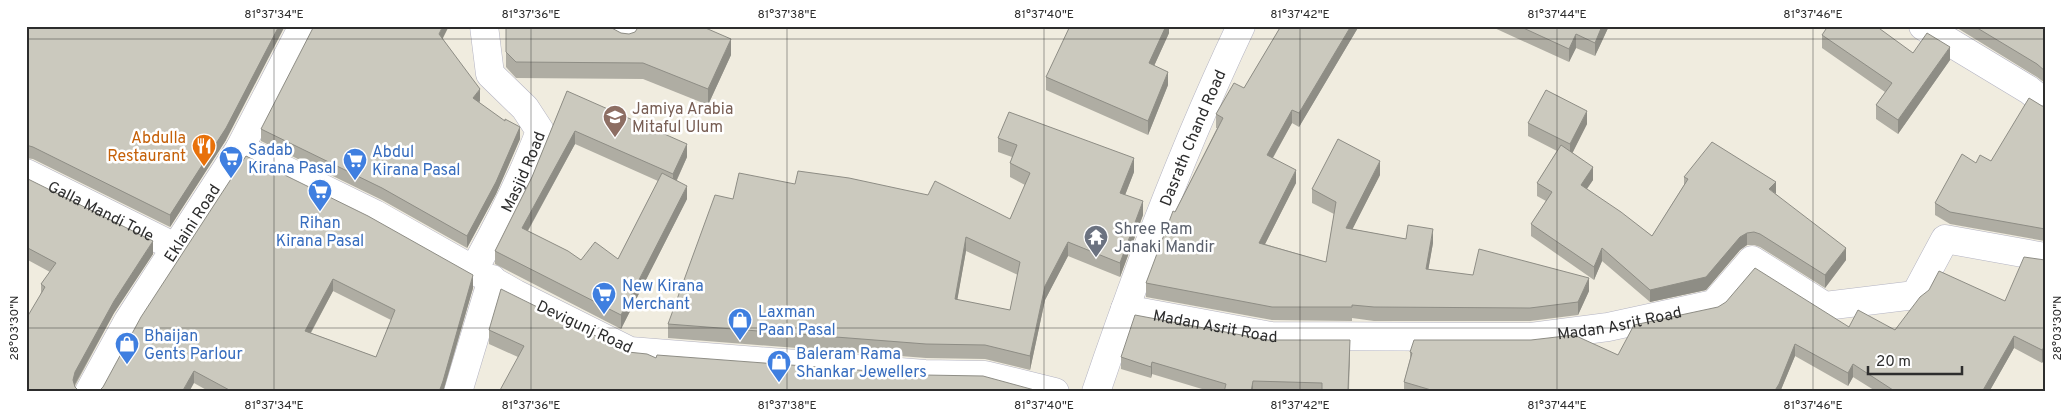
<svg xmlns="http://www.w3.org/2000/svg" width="2071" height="418" font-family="Overpass,sans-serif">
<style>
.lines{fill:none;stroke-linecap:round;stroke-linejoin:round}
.minor-casing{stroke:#b3b3c2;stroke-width:29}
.tertiary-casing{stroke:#b3b3c2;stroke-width:29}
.minor{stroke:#fff;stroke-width:28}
.tertiary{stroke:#fff;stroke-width:28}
.wall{fill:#afada3;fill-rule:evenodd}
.shaded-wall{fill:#8e8d85}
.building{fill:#cbc9be;stroke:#8e8d85;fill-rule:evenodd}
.ticks{fill:none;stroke:#2d2d2d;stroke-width:1;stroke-opacity:0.45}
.labels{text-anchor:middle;stroke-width:5;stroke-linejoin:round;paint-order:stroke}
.education-label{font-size:16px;fill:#785e54;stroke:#fff;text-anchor:start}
.food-label{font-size:16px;fill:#c56008;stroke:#fff;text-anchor:end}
.street-label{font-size:16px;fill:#2d2d2d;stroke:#fff}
.shop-label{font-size:16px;fill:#366cbe;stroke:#fff;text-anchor:start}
.worship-label{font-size:16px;fill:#5b616d;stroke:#fff;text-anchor:start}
.neatline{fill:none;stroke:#2d2d2d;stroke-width:2}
.ticks-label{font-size:12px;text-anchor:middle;fill:#2d2d2d}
</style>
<rect width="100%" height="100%" fill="#f0ecdf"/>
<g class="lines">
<defs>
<g id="minor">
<path d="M608 26 627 34 632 26"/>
<path d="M1923 26 2029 90 2045 103"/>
<path d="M240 148 375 214 516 294 630 351 925 374 985 375 1055 392"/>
<path id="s1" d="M26 173 175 247"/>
<path id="s2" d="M474 269C499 224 522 179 540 131L525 108 490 74 484 26"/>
<path id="s3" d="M1125 309 1271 336 1531 337 1608 327 1714 304 1752 260 1825 306 1915 295 1945 239 2045 257"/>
<path id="s4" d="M89 392 128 321 240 148 303 26"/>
<path d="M458 392 492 279"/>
</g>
<g id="tertiary">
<path id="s5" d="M1096 392C1138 268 1185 144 1241 26"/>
</g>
</defs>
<use href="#minor" class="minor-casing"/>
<use href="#tertiary" class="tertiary-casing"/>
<use href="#minor" class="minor"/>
<use href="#tertiary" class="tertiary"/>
</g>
<path class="wall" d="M26 26 226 140 170 227 33 159 26 158Z
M506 26 621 33 731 55 708 105 643 79 516 78 506 67Z
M1169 26V33L1154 66 1168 85 1148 135 1046 90V77Z
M1281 26H1359L1299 127 1292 123 1273 158 1296 183 1265 244 1326 262 1334 214 1312 203V189L1380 175 1352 229 1406 239 1433 243 1428 270 1589 291 1578 315 1530 321H1374L1352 318V321L1272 320 1146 297V283L1175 212 1217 128H1216V114L1244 88Z
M1490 26H1609L1595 56 1576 48 1569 62Z
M1954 26H2045V83L2037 77Z
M1822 35 1913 53 1950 60 1898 134 1876 119V105L1885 92 1822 48Z
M442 39 480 101 479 102 520 139 496 194 467 248 382 200 261 141V129Z
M567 91 687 157 677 180 687 199 621 329 495 264V251L532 177ZM575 144 658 181 618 259 581 260 528 231Z
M2042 106H2045V241L1950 224 1935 215V203L1976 163 1991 161Z
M1528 123 1587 124 1572 153 1593 180 1587 189 1652 236 1684 185V177L1776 194 1846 260 1825 288 1760 247 1754 245H1747L1740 250 1706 290 1650 302 1602 261 1594 280 1531 236V224L1546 201 1537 196V183L1557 151 1528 136Z
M998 138 1134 172 1125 195 1143 215 1120 277 1068 256 1045 300 1030 370 985 359 926 358 668 338V324L733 199 795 184 1010 219 1025 185 1010 177V163L1012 157 998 152ZM966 251 1018 275 1010 310 957 300Z
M246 156 473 288 443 392H210L194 383 103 387ZM333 291 391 320 376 357 311 333Z
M26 178 153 254 114 313 75 386 26 392 41 292V284L50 272 26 259Z
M2043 260H2045V358L2042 363 2014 348 1989 392H1877L1853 377 1848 386 1795 356 1780 392H1404V382L1410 359V352L1618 355 1849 327 1895 330 2005 301Z
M489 330 628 352 656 358 518 357 489 344Z
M1268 340 1350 352 1349 392H1212L1152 374 1151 378 1121 369V357Z"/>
<path class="shaded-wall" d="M279 26H285L226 140 170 227V215Z
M443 26H449L439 46V34Z
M1164 26H1169V33L1149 77V63Z
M1351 26H1359L1299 127V113Z
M1602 26H1609L1595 56V43Z
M1576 34V48L1569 62V49Z
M731 39V55L708 105V89Z
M1950 47V60L1898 134V120Z
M1168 72V85L1148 135V121Z
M480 89V101L473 110V98Z
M1292 110V123L1267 168V155Z
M1587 111V124L1570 158V144Z
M520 127V139L496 194 467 248V236Z
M575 131V144L522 241V228Z
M687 144V157L673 188V174Z
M1134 158V172L1120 208V193Z
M1380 161V175L1346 242V228Z
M1593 167V180L1581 197V185Z
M1296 170V183L1259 256V243Z
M1776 182V194L1769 189Z
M687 186V199L621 329V315Z
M1143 201V215L1120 277V263Z
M1433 229V243L1426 283V269Z
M1747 233V245L1740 250 1706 290 1650 302V290Z
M966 237V251L955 313V299Z
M153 241V254L114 313 75 384 73 392V380L75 372 114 301Z
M1068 242V256L1045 300 1030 370V356L1045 286Z
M1602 248V261L1594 280V267Z
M1846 248V260L1825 288V275Z
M473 275V288L443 392H439Z
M1589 278V291L1578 315V302Z
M333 279V291L305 343V331Z
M2014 336V348L1989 392H1982Z
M1350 340V352L1348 392Z
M1795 344V356L1780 392H1774Z
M2045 346V358L2042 363V350Z
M1152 362V374L1151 378V367Z
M1853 364V377L1848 386V373Z
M194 371V383L189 392H182Z
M1253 381V392H1251Z"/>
<path class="building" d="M26 26H279L226 128 170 215 33 147 26 145Z
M314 26H443L439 34 480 89 473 98 505 121V119L520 127 496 182 467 236 382 188 261 129Z
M506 26H608L621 33 629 34 635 32 639 26H701L731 39 708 89 643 63 516 62 506 52Z
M1070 26H1166L1149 63 1168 72 1148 121 1046 77Z
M1281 26H1351L1299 113 1292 110 1267 155 1296 170 1259 243 1326 262 1336 202 1312 189 1338 139 1380 161 1346 228 1406 239 1408 225 1433 229 1426 269 1473 275 1479 249 1589 278 1578 302 1530 308 1374 307 1352 305V307H1272L1146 283 1173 211 1175 212 1223 118 1216 114 1234 83 1244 88Z
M1519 26H1602L1595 43 1576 34 1569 49Z
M1828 26H1876L1913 53 1927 33 1950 47 1898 120 1876 105 1892 83 1822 35Z
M1974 26H2045V71L2037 64Z
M1546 90 1587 111 1570 144 1528 123Z
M567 91 687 144 673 174 575 131 522 228 568 251 581 260 595 242 618 259 662 173 687 186 621 315 495 251 532 177Z
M2029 98 2042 106H2045V229L1950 212 1935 203 1962 154 1976 163 1980 155 1991 161Z
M1009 112 1134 158 1120 193 1143 201 1120 263 1068 242 1045 286 1030 356 985 345 926 344 668 324 715 195 733 199 739 173 795 184 798 171 849 178 928 195 935 181 1010 219 1030 173 1010 163 1017 145 998 138ZM966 237 1020 262 1010 310 955 299Z
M1712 142 1776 182 1769 189 1846 248 1825 275 1760 234 1754 232 1747 233 1740 237 1706 277 1650 290 1602 248 1594 267 1531 224 1552 192 1537 183 1561 145 1593 167 1581 185 1621 212 1652 236 1688 179 1684 177Z
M246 156 368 216 473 275 443 381 439 392H233L194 371 182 392H98L103 387 141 317ZM333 279 395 310 376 357 305 331Z
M26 178 153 241 114 301 75 372 73 380 75 387 80 392H26V319L45 287 41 284 56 263 26 247Z
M2024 257 2045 260V346L2042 350 2014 336 1982 392H1896L1853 364 1848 373 1795 344 1779 384 1774 392H1438L1404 382 1412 353 1410 352 1414 340H1531L1574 335 1618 355 1634 325 1718 307 1726 302 1755 268 1849 327 1858 310 1895 330 1920 297 1929 290 1939 271 2005 301Z
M501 289 628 352 647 354 656 358 657 355 924 375 983 376 1038 391 499 392 524 346 489 330Z
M1135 315 1268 340H1350L1348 390H1322V383L1253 381 1251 392H1224L1226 384 1152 362 1151 367 1121 357Z"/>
<path class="ticks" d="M274 26V392M531 26V392M787 26V392M1044 26V392M1300 26V392M1557 26V392M1813 26V392M26 39H2045M26 328H2045"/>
<defs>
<symbol id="school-pin" viewBox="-11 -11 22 30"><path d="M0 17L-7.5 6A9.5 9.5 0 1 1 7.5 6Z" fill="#8d6e63" stroke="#fff"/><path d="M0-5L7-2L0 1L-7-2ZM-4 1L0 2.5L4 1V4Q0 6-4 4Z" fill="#fff"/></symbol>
<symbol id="restaurant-pin" viewBox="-11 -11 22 30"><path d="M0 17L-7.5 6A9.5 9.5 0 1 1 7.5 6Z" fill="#e8710a" stroke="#fff"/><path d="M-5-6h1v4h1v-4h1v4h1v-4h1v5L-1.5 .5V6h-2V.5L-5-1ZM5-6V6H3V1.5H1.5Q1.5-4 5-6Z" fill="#fff"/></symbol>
<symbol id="supermarket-pin" viewBox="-11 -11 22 30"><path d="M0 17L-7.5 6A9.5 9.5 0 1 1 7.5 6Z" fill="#3f7fe0" stroke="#fff"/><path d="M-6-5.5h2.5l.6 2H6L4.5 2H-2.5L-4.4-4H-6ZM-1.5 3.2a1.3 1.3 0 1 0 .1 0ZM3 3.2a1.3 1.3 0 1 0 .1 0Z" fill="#fff"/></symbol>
<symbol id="temple-pin" viewBox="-11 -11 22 30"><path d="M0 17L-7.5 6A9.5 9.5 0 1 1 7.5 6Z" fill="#6b7280" stroke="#fff"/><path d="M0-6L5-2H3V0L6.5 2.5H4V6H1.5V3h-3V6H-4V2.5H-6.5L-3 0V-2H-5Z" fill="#fff"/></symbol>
<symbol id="shop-pin" viewBox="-11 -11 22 30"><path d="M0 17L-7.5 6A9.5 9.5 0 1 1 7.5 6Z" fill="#3f7fe0" stroke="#fff"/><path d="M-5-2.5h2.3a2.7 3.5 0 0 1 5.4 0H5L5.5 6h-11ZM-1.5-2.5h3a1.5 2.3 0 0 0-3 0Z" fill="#fff"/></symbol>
</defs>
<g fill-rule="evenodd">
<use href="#school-pin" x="601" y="103" width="28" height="38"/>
<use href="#restaurant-pin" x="190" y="132" width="28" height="38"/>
<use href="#supermarket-pin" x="217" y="144" width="28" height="38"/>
<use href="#supermarket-pin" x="341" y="146" width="28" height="38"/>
<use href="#supermarket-pin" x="306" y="177" width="28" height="38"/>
<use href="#temple-pin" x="1082" y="223" width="28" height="38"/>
<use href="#supermarket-pin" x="590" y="280" width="28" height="38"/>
<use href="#shop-pin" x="726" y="306" width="28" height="38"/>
<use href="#shop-pin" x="113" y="330" width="28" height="38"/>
<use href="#shop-pin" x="765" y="348" width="28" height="38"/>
</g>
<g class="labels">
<g class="education-label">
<text x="632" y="114">Jamiya Arabia<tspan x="632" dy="18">Mitaful Ulum</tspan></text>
</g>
<g class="food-label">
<text x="186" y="143">Abdulla<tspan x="186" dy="18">Restaurant</tspan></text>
</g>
<g class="street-label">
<text dy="6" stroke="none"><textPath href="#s5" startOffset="272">Dasrath Chand Road</textPath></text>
<text dy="6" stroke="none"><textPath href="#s2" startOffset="109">Masjid Road</textPath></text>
<text dy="6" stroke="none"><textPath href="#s1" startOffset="84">Galla Mandi Tole</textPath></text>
<text dy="6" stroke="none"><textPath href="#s4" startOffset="198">Eklaini Road</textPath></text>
<text dy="6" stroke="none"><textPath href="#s3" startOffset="498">Madan Asrit Road</textPath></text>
<text dy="6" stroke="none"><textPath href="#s3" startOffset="92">Madan Asrit Road</textPath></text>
<text transform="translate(585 326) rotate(25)" y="6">Devigunj Road</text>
</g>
<g class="shop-label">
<text x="248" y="155">Sadab<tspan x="248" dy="18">Kirana Pasal</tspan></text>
<text x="372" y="157">Abdul<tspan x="372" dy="18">Kirana Pasal</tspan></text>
<text x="320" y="228" text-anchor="middle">Rihan<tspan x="320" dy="18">Kirana Pasal</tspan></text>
<text x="622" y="291">New Kirana<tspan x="622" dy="18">Merchant</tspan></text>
<text x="758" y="317">Laxman<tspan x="758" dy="18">Paan Pasal</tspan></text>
<text x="144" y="341">Bhaijan<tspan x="144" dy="18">Gents Parlour</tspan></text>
<text x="796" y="359">Baleram Rama<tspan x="796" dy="18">Shankar Jewellers</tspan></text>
</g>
<g class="worship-label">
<text x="1114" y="234">Shree Ram<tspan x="1114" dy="18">Janaki Mandir</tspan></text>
</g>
</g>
<rect width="2071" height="418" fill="none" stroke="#ffffff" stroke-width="55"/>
<path d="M1868 366v8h94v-8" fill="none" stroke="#2d2d2d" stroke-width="2.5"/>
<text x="1876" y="366" font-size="15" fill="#2d2d2d" stroke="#ffffff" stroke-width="4" paint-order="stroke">20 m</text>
<rect x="28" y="28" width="2016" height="362" class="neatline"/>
<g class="ticks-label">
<text x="274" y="18">81°37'34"E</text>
<text x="531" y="18">81°37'36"E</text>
<text x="787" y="18">81°37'38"E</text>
<text x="1044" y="18">81°37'40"E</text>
<text x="1300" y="18">81°37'42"E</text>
<text x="1557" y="18">81°37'44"E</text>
<text x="1813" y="18">81°37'46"E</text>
<text transform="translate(14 328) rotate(-90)" y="4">28°03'30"N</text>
<text transform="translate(2057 328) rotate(-90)" y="4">28°03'30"N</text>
<text x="274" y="409">81°37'34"E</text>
<text x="531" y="409">81°37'36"E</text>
<text x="787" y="409">81°37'38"E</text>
<text x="1044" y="409">81°37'40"E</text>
<text x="1300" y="409">81°37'42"E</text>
<text x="1557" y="409">81°37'44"E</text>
<text x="1813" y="409">81°37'46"E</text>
</g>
</svg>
